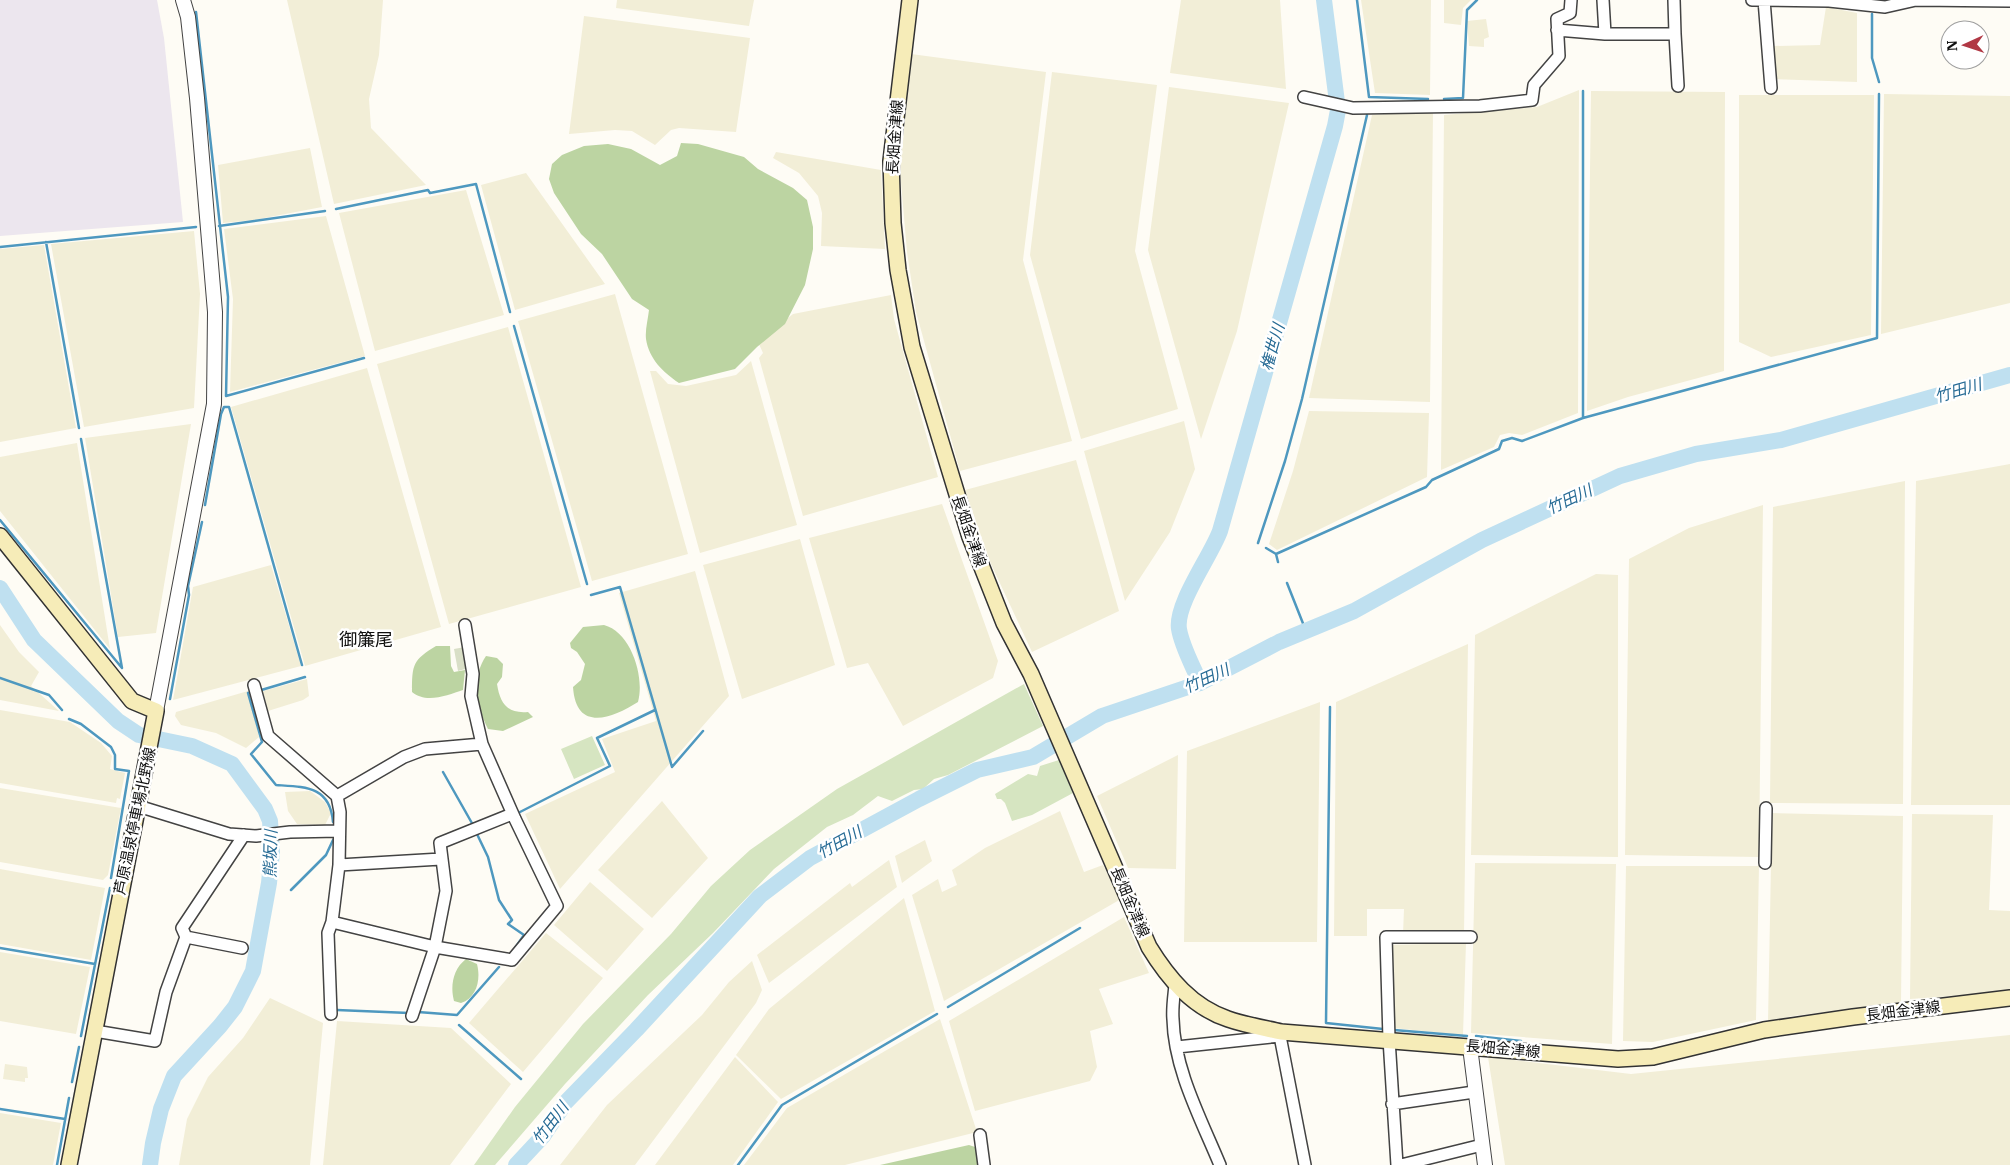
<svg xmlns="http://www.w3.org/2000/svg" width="2010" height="1165" font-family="'IBM Plex Serif','Noto Sans JP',serif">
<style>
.industrial{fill:#ece6ee}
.farmland{fill:#f2eed7}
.green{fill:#d6e5c1}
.forest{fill:#bcd4a2}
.cemetery{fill:#d9dfc7}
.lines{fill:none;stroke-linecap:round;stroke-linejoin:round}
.stream{stroke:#4e98bf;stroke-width:2.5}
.river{stroke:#bfe0f0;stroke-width:16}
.minor-casing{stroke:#434343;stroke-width:14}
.tertiary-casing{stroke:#434343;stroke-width:16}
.secondary-casing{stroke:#323232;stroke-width:18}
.minor{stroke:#fff;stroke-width:11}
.tertiary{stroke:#fff;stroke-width:14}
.secondary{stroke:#f6ecb8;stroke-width:15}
.labels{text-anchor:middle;stroke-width:5;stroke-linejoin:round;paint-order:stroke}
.street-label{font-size:15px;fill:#101010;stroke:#fff}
.water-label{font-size:16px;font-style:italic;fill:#276b95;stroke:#fff}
.quarter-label{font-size:18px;fill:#101010;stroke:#fff}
</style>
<rect width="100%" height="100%" fill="#fefcf5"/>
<path class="industrial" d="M0 0H157L164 38 183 222 0 236Z"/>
<path class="farmland" d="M287 0H383L379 55 369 99 371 128 426 185 334 204Z
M617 0H754L749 26 616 8Z
M1181 0H1280L1286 89 1170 73Z
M1361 0H1431L1430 95 1375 93Z
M1444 0H1471L1463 8 1461 25 1444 23Z
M1826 7 1857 13V82L1773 79V46L1820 45Z
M584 16 750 38 736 132 679 128 671 130 655 145 632 131 615 130 569 134Z
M1486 19 1489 37 1484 39V47L1469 46 1467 21Z
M911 54 1046 72 1023 260 1072 441 960 471 916 312 907 252 900 171Z
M1052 72 1157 85 1135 251 1178 409 1081 439 1030 255Z
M1169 87 1289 103 1237 331 1201 439 1148 250Z
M1579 90 1578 413 1522 435 1509 433 1500 435 1494 447 1441 470 1444 115 1537 107Z
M1591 91 1725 92 1724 371 1628 397 1587 411Z
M1884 94 2010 96V303L1881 334Z
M1739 95H1874L1871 335 1771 357 1739 342Z
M1433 111 1430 402 1309 398 1372 115Z
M310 148 322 207 254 220 223 223 218 165Z
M776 152 881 170 885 249 821 246 822 213 818 196 799 173 773 158Z
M526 173 605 284 515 310 481 185Z
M466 190 504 315 375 351 339 213Z
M326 216 365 356 230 392 233 299 224 229Z
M194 231 200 294 194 408 84 427 51 244Z
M44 245 76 428 0 442V249Z
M615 294 688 554 592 581 518 321Z
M891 295 894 319 938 477 803 516 759 358 763 353 758 342 793 314Z
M508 327 581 587 449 624 377 364Z
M751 361 797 525 700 553 650 371H656L668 384 686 386 736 375Z
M367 368 441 627 305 666 231 407Z
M1309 411 1429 413 1427 477 1277 550 1269 544 1293 471Z
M1184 421 1195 469 1170 532 1125 601 1084 451Z
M191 424 156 633 118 637 85 438Z
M77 443 110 649 0 511V457Z
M1076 460 1119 611 1032 652 991 564 965 490Z
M2010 464V805H1911L1916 481Z
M1905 481 1903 804 1770 803 1773 507Z
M942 504 998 661 993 678 903 726 868 663 847 668 809 538Z
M1763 505 1759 857 1625 855 1629 559 1689 528Z
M800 539 835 665 742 699 703 565Z
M271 565 301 666 173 700 193 587Z
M695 571 729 696 560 889 525 814 615 772 602 739 656 721 619 593Z
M1596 574 1618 575V857L1471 855 1475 635Z
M0 625 19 652 39 672 31 686 59 711 0 700Z
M1468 644 1464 934H1403L1404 909H1367V936H1334L1336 702Z
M307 679 309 696 303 700 268 711 263 691Z
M248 691 259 737 246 748 216 733 181 725 175 716 176 712Z
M1320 702 1317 942H1184L1187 751Z
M0 710 70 722 101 743 112 756 110 769 125 773 120 799 117 798 116 803 0 783Z
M1178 755 1176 869 1128 868 1097 796Z
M0 788 121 808 108 875 103 880 0 862Z
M310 791 325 802 331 813 325 825 297 824 288 811 285 792Z
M662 801 708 858 652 918 598 870Z
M1060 811 1084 872 1103 865 1121 899 944 1001 912 895 938 879 942 892 957 885 952 870 985 848Z
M1772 813 1903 816 1901 1003 1793 1016 1768 1022Z
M1912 814 1993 815 1989 910 2010 911V992L1910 999Z
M925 840 932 861 902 883 895 856Z
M889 860 897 887 769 983 757 955 850 883 852 887Z
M1475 863 1616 864 1612 1044 1471 1033Z
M1626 866H1759L1756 1020 1653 1042 1623 1041Z
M0 869 105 888 91 960 0 944Z
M590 882 644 929 607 971 554 925Z
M904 898 935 1011 781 1099 736 1055 769 1009Z
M1124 917 1149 973 1099 989 1113 1024 1090 1031 1097 1067 1090 1081 975 1111 949 1021Z
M546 933 603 978 523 1072 469 1023Z
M1466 943 1463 1035 1393 1028 1389 945Z
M0 952 90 967 76 1034 0 1021Z
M752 961 762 990 756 1003 635 1165H560L607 1105 702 1015 729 982Z
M270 998 323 1023 310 1165H179L187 1119 208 1077 243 1038Z
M940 1019 977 1132 845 1165H744L787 1108Z
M337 1021 451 1028 511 1084 450 1165H323Z
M2010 1035V1165H1505L1488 1057 1631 1074Z
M735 1057 778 1102 733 1165H655Z
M5 1064 27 1067 28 1078H25V1082L3 1079Z
M0 1113 61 1123 53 1165H0Z"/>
<path class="green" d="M1024 684 1043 726 948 775 934 779 923 789 914 790 892 801 878 796 853 815 827 827 774 869 713 933 648 995 565 1084 495 1165H474L515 1107 583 1024 671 934 711 886 750 850 837 789Z
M592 736 605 765 574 779 561 749Z
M1059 760 1073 793 1032 815 1012 821 1005 803 1001 799H997L995 794 1028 774 1037 776 1040 766Z"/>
<path class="forest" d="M681 143 698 144 744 157 758 169 793 188 807 200 813 227V249L805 285 785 324 757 347 735 369 679 383C663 372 649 359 646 339 645 330 648 319 649 310L632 299 602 254 581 234 554 193 549 179 552 164 562 155 584 146 608 144 631 149 660 165 677 156Z
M604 625C631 632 645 677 638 702 611 719 576 732 573 687L581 680 585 664 577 652 571 648 570 643 583 627Z
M436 646H450L451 666 454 672 465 670 463 690C448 695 426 704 412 692 412 664 413 660 436 646Z
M486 656 497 658 503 664 502 677 497 684C500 703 507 714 528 712L533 717 503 731 488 729C477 707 471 678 486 656Z
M466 959 477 964C481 979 477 998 461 1003L454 1001C450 986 453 969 466 959Z
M969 1145 978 1148 982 1165H880Z"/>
<path class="cemetery" d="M465 647 469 668 458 671 454 649Z"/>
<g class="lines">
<path class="stream" d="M1357 0 1369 97 1428 99
M196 12 228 297 226 396 364 358
M1872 14V58L1879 82
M1444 99 1463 98 1467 10 1477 0
M336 209 428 190 430 193 476 184 510 312
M219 226 325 211
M46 242 79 428
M0 247 196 227
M514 326 587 584
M1583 418 1877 338 1879 94
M205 505 221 414 224 407H229L302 665
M0 520 122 668 81 439
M1258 543 1285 461 1302 399 1367 115
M1266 548 1276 554 1426 487 1432 480 1499 449 1502 441 1512 438 1522 441 1583 418V91
M1276 554 1278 562
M1287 583 1306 631
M591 595 620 587 672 767 703 731
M0 678 49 695 62 710
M258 691 305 677
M253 692 248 693 262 742 251 754 276 785C305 787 330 786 333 822
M170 699 189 595 188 586 202 522
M1330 707 1326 1023 1383 1029
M69 719 81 724 111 747 115 755V769L129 771 111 878
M443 772 473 825
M520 812 610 766 597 738 655 710
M476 832 488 857 499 900 512 920 508 924 524 935 515 948
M291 890 326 855 333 840
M0 948 95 964
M948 1007 1080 928
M337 1010 409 1013
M418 1012 457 1015 499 967
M459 1025 521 1079
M1394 1030 1467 1036
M81 1036 110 888
M1476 1036 1521 1041
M72 1082 79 1047
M0 1109 65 1119
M57 1165 69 1098
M738 1165 782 1105 937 1014"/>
<path class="river" d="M0 588 34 640 118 721 139 735 192 746 232 764 265 809 270 821 272 852 269 883 253 971 235 1007 220 1026 174 1076 161 1109 153 1143 150 1165
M1200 683C1193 666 1182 647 1179 629 1175 604 1211 556 1220 531L1335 126 1338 110 1324 0
M516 1165 543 1136 565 1103 636 1030 760 896 810 858 919 799 977 770 1033 757 1102 716 1200 683 1279 642 1354 611 1482 540 1620 476 1696 454 1781 440 2010 375"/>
<defs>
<path id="minor" d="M1603 0 1605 34
M1674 0 1675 34
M1752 0 1829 1 1885 7 1916 0 2010 1
M1764 0 1771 88
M1557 30 1605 34H1675L1678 86
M1304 97 1353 108 1480 106 1532 100 1534 85 1559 56 1557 19 1570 13 1571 0
M254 685 268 736 337 796 340 812 339 865 332 922 328 933 331 1014
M337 796 404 757 425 749 482 744
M138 806 229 834 256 836 290 832 338 831
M1765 863 1766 808
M339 865 441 859
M332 922 435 947 512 960 557 906 515 819 482 744 471 696 473 674 465 625
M186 937 182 928 244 835
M1175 985C1174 996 1172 1008 1173 1019 1174 1069 1201 1119 1220 1165
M412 1016 435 947 446 891 440 843 512 814
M95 1031 155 1041 166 992 186 937 242 948
M1280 1036 1305 1165
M1177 1047 1280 1036 1281 1032
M1392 1104 1474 1092
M980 1135 984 1165
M1397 1165 1389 1039 1386 937H1471
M1401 1165 1482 1145"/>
<path id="tertiary" d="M156 711 214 404 215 312 197 98 188 17 183 0
M1470 1047 1485 1165"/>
<path id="secondary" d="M910 0 891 161 893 223 898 270 912 347 970 537 1004 623 1031 674 1149 947C1168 978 1192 1007 1228 1019 1245 1025 1264 1028 1281 1032L1618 1059 1653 1057 1764 1030 1853 1017 2010 998
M0 536 132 701 156 711 69 1165"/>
</defs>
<use href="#minor" class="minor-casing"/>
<use href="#tertiary" class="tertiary-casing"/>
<use href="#secondary" class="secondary-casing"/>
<use href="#minor" class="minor"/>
<use href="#tertiary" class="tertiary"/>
<use href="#secondary" class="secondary"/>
</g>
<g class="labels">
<g class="street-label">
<text transform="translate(895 137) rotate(-86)" y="5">長畑金津線</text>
<text transform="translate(969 531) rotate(71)" y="5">長畑金津線</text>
<text transform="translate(135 821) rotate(-78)" y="5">芦原温泉停車場北野線</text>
<text transform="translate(1130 902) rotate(67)" y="5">長畑金津線</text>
<text transform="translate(1903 1011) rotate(-7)" y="5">長畑金津線</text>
<text transform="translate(1503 1049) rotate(5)" y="5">長畑金津線</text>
</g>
<g class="water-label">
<text transform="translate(1272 347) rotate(-74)" y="6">権世川</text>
<text transform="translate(1958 390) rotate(-16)" y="6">竹田川</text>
<text transform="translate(1569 499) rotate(-25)" y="6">竹田川</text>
<text transform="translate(1206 678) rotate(-24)" y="6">竹田川</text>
<text transform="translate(839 842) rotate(-29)" y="6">竹田川</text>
<text transform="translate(270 854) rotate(-89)" y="6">熊坂川</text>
<text transform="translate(550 1123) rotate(-53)" y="6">竹田川</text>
</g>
<g class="quarter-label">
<text x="366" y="646">御簾尾</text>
</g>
</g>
<g transform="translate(1965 45) rotate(267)"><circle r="24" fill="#ffffff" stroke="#9f9f9f"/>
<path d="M0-4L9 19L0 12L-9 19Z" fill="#b13844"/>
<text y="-8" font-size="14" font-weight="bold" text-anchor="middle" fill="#101010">N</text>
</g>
</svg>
